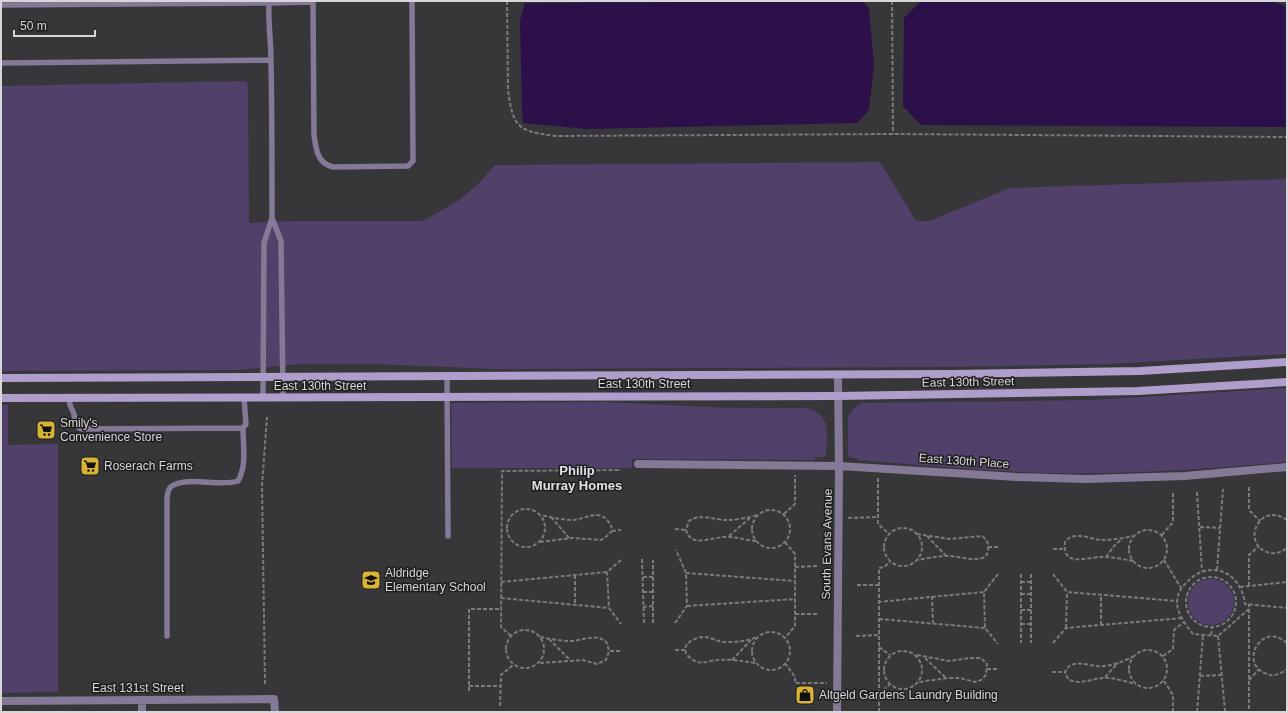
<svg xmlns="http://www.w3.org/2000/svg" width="1288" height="713" font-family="Arial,sans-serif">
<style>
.green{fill:#51406a}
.water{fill:#2c104a}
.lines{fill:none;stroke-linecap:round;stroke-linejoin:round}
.path{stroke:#7b7a7d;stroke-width:2;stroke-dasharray:4 2;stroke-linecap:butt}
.lane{stroke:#847996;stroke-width:5.5}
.street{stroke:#847996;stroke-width:8}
.secondary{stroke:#af9ecc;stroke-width:8}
.labels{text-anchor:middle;stroke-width:3;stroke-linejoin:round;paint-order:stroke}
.street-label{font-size:12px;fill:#d7d6d8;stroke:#1e1e1f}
.poi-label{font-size:12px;fill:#d7d6d8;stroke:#1e1e1f;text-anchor:start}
.neighbourhood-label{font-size:13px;font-weight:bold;fill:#e1e0e4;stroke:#1e1e1f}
</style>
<rect width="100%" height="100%" fill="#373639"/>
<path class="green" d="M242 81 247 82 248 88 249 223 292 221H423L458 201 479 183 495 165 880 162 916 221H929L1010 188 1287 179V354L1109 364 955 367 498 369 371 364H302L237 370 1 371V86Z
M1287 388V462C1208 469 1128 475 1048 473 985 471 922 465 858 460V458H850L848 455V416L854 408 862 403 1091 400Z
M603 402 732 408H807C833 416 826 433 826 455L823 457H815V460L632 459V468H452L451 403Z
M1 405H8V445L58 444V692L1 693Z
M1188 602a23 23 0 1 1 46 0a23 23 0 1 1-46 0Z"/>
<path class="water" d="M863 1 869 9 874 64 869 110 857 123 587 129 523 123 522 112 520 20 525 3Z
M921 1H1272L1287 7V127L921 125 903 106 904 18Z"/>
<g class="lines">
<path class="path" d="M507 1 508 90C513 128 518 131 555 136L893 134 1287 137
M892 1 893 134
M878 478V524L889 534
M1249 487V510L1260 521
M1197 492 1202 571
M507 528a19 19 0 1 1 38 0a19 19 0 1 1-38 0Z
M752 529a19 19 0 1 1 38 0a19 19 0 1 1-38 0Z
M784 514 795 504V475
M551 517 569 538
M848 518 878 517
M1287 520C1258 500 1240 546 1270 553 1276 554 1282 552 1287 548
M1200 527 1220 528
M884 547a19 19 0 1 1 38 0a19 19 0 1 1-38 0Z
M675 529 686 530
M1129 549a19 19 0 1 1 38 0a19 19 0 1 1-38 0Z
M612 531 621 530
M917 534 950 539 982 536C987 540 989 543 988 550 987 566 959 556 949 556 939 556 928 558 918 560
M1162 535 1173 522V493
M729 536 750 518
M927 536 946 556
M756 541C746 540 737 537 727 537 714 536 691 549 686 530L689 521C700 513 714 520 726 520 736 520 748 518 757 515
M540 542 572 538 601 540 607 536 612 531C612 526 610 523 607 520 597 509 584 520 572 520 562 520 550 517 541 515
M785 542 795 554V626L785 638
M988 547H998
M1053 549H1064
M1106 557 1114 546 1123 538
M642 559 644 624
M621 560 607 572 609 608 621 624
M1164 560 1181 588
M1133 561C1123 559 1112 557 1102 557 1086 557 1062 568 1065 542 1073 530 1090 539 1101 540 1112 540 1124 538 1134 536
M795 567 817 566
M1217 570 1223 489
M686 573 795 581
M998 574 984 592 985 628 998 644
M1021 574V643
M1031 574V643
M1053 574 1067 592 1177 601
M575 575V605
M643 577H653
M1186 602a25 25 0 1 1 50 0a25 25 0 1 1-50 0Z
M501 582 607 572
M1021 582H1031
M857 585H879
M1249 586V555L1259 546
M1240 587 1287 582
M643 592H653
M1021 594H1031
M932 596 933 623
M501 598 609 608
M878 602 984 592
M687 606 795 599
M643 607 653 606
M1249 609 1218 636 1193 634C1186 625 1177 614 1177 602 1177 594 1181 588 1186 583 1209 558 1241 571 1245 604L1287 608
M1021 610H1031
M795 614H818
M879 619 985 628
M653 623V560
M675 623 687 606 686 573 676 550
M1021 624H1031
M1101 625V594
M1066 628 1067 592
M506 649a19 19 0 1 1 38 0a19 19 0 1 1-38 0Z
M752 651a19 19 0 1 1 38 0a19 19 0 1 1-38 0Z
M1211 635 1212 627
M511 636 501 627 502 471 621 470
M856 636 879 635
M1218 636 1225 711
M549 639 570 660
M1053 643 1066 628 1182 618
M1287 643C1261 620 1238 665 1267 674 1274 677 1281 674 1287 669
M879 647 890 655
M1129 669a19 19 0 1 1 38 0a19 19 0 1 1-38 0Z
M675 650H686
M884 670a19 19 0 1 1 38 0a19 19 0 1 1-38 0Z
M610 651H621
M917 655 949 661 970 658H981L987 664 986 675 981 680 975 682 960 678H948L919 682
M1134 656C1125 661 1115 665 1104 666 1091 668 1072 656 1065 672 1069 690 1092 678 1104 678 1114 677 1126 682 1136 684
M1163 656 1173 649 1174 630 1184 622
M925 658 945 677
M732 660 751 640
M540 663 583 660 597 664 606 660 609 651 607 643C597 632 583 641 571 641 561 641 550 639 540 637
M755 663C743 661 731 659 718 660 711 660 705 664 697 662 694 661 690 658 687 655 680 644 695 637 704 637 712 637 719 643 727 642 738 642 748 641 757 637
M785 663 795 677V683H827
M987 669H998
M1052 672H1065
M1200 676 1222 675
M1105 677 1118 663
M1249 680 1259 669
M1164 681 1173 695V712
M265 684 262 486 267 417
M469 686H501
M469 691V609H501
M879 694 890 684
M500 706 501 675 513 665
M1249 709V604
M879 712V568L884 567 890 562
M1197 712 1203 635"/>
<path class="lane" d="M313 1 314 135C316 149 317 163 333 167L408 166 413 161 412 1
M269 3 313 2
M1 5 269 3C268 23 271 41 271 61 272 114 272 166 272 218
M1 63 271 60
M447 377 448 536
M69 398 70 405 74 414 75 423 79 428 82 429 243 428 246 424 244 398
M263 398 264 243 272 218 281 241 283 398
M167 636V497C168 493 168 488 172 486 187 476 220 487 238 481 247 466 243 444 243 428"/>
<path class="street" d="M638 464 839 466 1017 477 1086 479 1185 476 1287 467
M142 700V712
M1 701 274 699 275 712
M837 712 839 472 838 375"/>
<path class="secondary" d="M1 378 950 374 1140 371 1287 362
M1 398 839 396 1138 391 1287 382"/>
</g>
<defs>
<symbol id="supermarket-square" viewBox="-11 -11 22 22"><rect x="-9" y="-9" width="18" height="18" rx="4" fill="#d9b334" stroke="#1e1e1f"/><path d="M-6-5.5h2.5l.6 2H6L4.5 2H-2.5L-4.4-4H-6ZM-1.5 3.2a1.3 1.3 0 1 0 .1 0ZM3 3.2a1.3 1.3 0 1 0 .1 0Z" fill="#111"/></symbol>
<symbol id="school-square" viewBox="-11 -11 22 22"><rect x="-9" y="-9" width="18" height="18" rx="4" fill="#d9b334" stroke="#1e1e1f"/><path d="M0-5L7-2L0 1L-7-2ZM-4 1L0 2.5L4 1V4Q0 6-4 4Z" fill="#111"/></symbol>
<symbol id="shop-square" viewBox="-11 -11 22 22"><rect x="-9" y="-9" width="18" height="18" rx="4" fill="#d9b334" stroke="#1e1e1f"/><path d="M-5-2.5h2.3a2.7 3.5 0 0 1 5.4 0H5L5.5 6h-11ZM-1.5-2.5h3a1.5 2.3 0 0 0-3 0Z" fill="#111"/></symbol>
</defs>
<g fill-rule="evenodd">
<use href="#supermarket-square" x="35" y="419" width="22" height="22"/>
<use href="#supermarket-square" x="79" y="455" width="22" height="22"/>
<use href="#school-square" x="360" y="569" width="22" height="22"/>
<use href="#shop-square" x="794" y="684" width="22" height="22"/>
</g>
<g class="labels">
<g class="street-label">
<text transform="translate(968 382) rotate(-1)" y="4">East 130th Street</text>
<text x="644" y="388">East 130th Street</text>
<text x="320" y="390">East 130th Street</text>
<text transform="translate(964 461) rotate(4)" y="4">East 130th Place</text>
<text transform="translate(827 544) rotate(-89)" y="4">South Evans Avenue</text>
<text x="138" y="692">East 131st Street</text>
</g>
<g class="poi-label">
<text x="60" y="427">Smily's<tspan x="60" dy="14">Convenience Store</tspan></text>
<text x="104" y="470">Roserach Farms</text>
<text x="385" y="577">Aldridge<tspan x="385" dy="14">Elementary School</tspan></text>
<text x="819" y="699">Altgeld Gardens Laundry Building</text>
</g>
<g class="neighbourhood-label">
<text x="577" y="475">Philip<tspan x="577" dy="15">Murray Homes</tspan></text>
</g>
</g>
<rect width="1288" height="713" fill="none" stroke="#d7d6d8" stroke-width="4"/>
<path d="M14 30v6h81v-6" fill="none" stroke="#d7d6d8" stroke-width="2"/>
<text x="20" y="30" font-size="12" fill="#d7d6d8" stroke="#1e1e1f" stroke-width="3" paint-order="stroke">50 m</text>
</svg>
